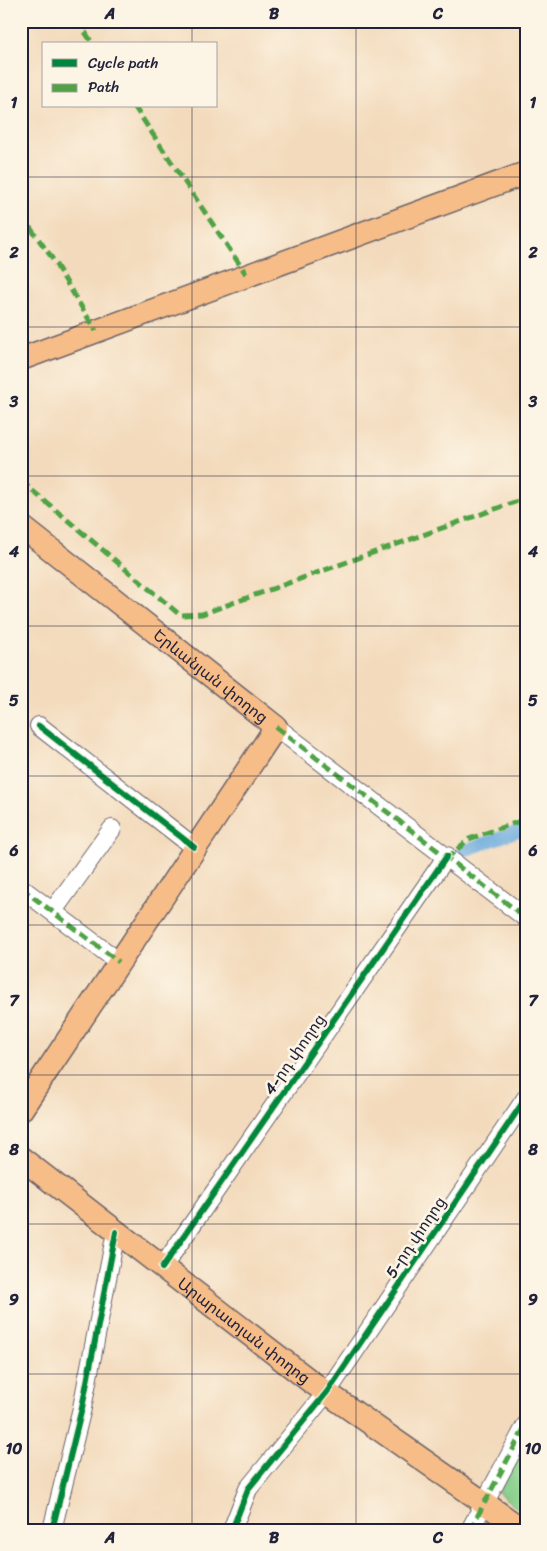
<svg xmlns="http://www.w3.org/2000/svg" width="547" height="1551" font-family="Sriracha,'Noto Sans Armenian',sans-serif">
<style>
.green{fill:#83cd89;stroke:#527862}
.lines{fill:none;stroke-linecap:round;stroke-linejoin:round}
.canal{stroke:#6baade;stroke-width:12}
.minor-casing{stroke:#6b6268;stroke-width:20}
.major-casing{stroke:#6b6268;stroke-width:25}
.minor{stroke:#fff;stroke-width:18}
.major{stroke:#f7bd88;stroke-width:22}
.quiet{stroke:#50a245;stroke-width:5;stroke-dasharray:10 5;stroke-linecap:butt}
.cycleway-casing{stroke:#fcf5e5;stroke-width:9}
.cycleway{stroke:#00873e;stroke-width:6}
.grid{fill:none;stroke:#22223b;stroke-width:1;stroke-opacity:0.55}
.labels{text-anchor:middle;stroke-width:5;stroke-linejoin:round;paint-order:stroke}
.street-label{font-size:16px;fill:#22223b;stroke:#fcf5e5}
.neatline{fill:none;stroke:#22223b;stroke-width:2}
.grid-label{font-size:16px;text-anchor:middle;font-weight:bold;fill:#22223b}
</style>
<rect width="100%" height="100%" fill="#fcf5e5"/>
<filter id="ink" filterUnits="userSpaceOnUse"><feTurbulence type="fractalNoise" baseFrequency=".02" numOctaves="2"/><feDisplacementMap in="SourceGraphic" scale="10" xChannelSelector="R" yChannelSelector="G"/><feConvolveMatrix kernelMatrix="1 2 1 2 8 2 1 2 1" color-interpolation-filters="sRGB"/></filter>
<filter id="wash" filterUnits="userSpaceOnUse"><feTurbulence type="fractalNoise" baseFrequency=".0096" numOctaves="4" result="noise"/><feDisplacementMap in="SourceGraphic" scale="20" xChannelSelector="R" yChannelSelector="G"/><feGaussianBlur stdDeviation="1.12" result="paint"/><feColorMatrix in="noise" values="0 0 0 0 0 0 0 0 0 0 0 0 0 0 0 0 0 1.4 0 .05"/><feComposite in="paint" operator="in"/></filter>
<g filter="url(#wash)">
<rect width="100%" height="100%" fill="#f3dabc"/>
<path class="green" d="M526 1440V1515L498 1493Z"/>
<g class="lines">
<path class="canal" d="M461 852 526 828"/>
</g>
</g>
<g filter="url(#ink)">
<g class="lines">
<defs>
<path id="minor" d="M39 726 194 847
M276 727 526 918
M21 888 119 962
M53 911 112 829
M162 1268 447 856
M52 1530 82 1408 116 1232
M232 1530 248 1489 327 1392 526 1098
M470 1530 526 1425"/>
<g id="major">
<path d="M21 359 526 173"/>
<path id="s1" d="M21 526 276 727 21 1110"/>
<path id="s2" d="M21 1158 310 1381 523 1530"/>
</g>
</defs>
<use href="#minor" class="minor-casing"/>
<use href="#major" class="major-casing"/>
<use href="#minor" class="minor"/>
<use href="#major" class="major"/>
<path class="quiet" d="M85 32 93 44
M134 106 246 274
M21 215 50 255 96 331
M21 481 180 615 202 614 526 498
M21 537 26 530
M276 727 526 918
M446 859 469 839 526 819
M21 888 119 962
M470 1530 526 1425"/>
<defs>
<path id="cycleway" d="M39 726 194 847
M162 1268 447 856
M52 1530 82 1408 116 1232
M232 1530 248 1489 327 1392 526 1098"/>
</defs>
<use href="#cycleway" class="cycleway-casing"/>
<use href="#cycleway" class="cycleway"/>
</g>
</g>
<path class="grid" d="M192 21V44M356 21V1530M192 106V1530M21 177H526M21 327H526M21 476H526M21 626H526M21 776H526M21 925H526M21 1075H526M21 1224H526M21 1374H526"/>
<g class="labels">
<g class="street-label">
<text dy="6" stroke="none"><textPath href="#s1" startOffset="242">Երևանյան փողոց</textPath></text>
<text transform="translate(294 1054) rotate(-55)" y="6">4-րդ փողոց</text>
<text transform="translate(415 1237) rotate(-56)" y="6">5-րդ փողոց</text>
<text dy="6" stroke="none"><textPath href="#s2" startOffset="282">Արարատյան փողոց</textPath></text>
</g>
</g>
<rect width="547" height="1551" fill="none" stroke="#fcf5e5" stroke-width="55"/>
<rect x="42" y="42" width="175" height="65" fill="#fcf5e5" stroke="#a5a1a1"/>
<rect x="52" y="59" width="25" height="8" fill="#00873e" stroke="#a5a1a1"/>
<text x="88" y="68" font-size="15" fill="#22223b">Cycle path</text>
<rect x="52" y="84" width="25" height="8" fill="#50a245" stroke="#a5a1a1"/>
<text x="88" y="92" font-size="15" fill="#22223b">Path</text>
<rect x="28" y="28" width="492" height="1496" class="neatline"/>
<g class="grid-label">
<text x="110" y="19">A</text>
<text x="274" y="19">B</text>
<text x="438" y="19">C</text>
<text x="14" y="108">1</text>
<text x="533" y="108">1</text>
<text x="14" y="258">2</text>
<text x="533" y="258">2</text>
<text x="14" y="407">3</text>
<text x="533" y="407">3</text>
<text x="14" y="557">4</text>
<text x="533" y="557">4</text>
<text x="14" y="706">5</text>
<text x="533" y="706">5</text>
<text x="14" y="856">6</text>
<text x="533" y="856">6</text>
<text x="14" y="1006">7</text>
<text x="533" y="1006">7</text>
<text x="14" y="1155">8</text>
<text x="533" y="1155">8</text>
<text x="14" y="1305">9</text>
<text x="533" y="1305">9</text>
<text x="14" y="1454">10</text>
<text x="533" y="1454">10</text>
<text x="110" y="1543">A</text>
<text x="274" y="1543">B</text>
<text x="438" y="1543">C</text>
</g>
</svg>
